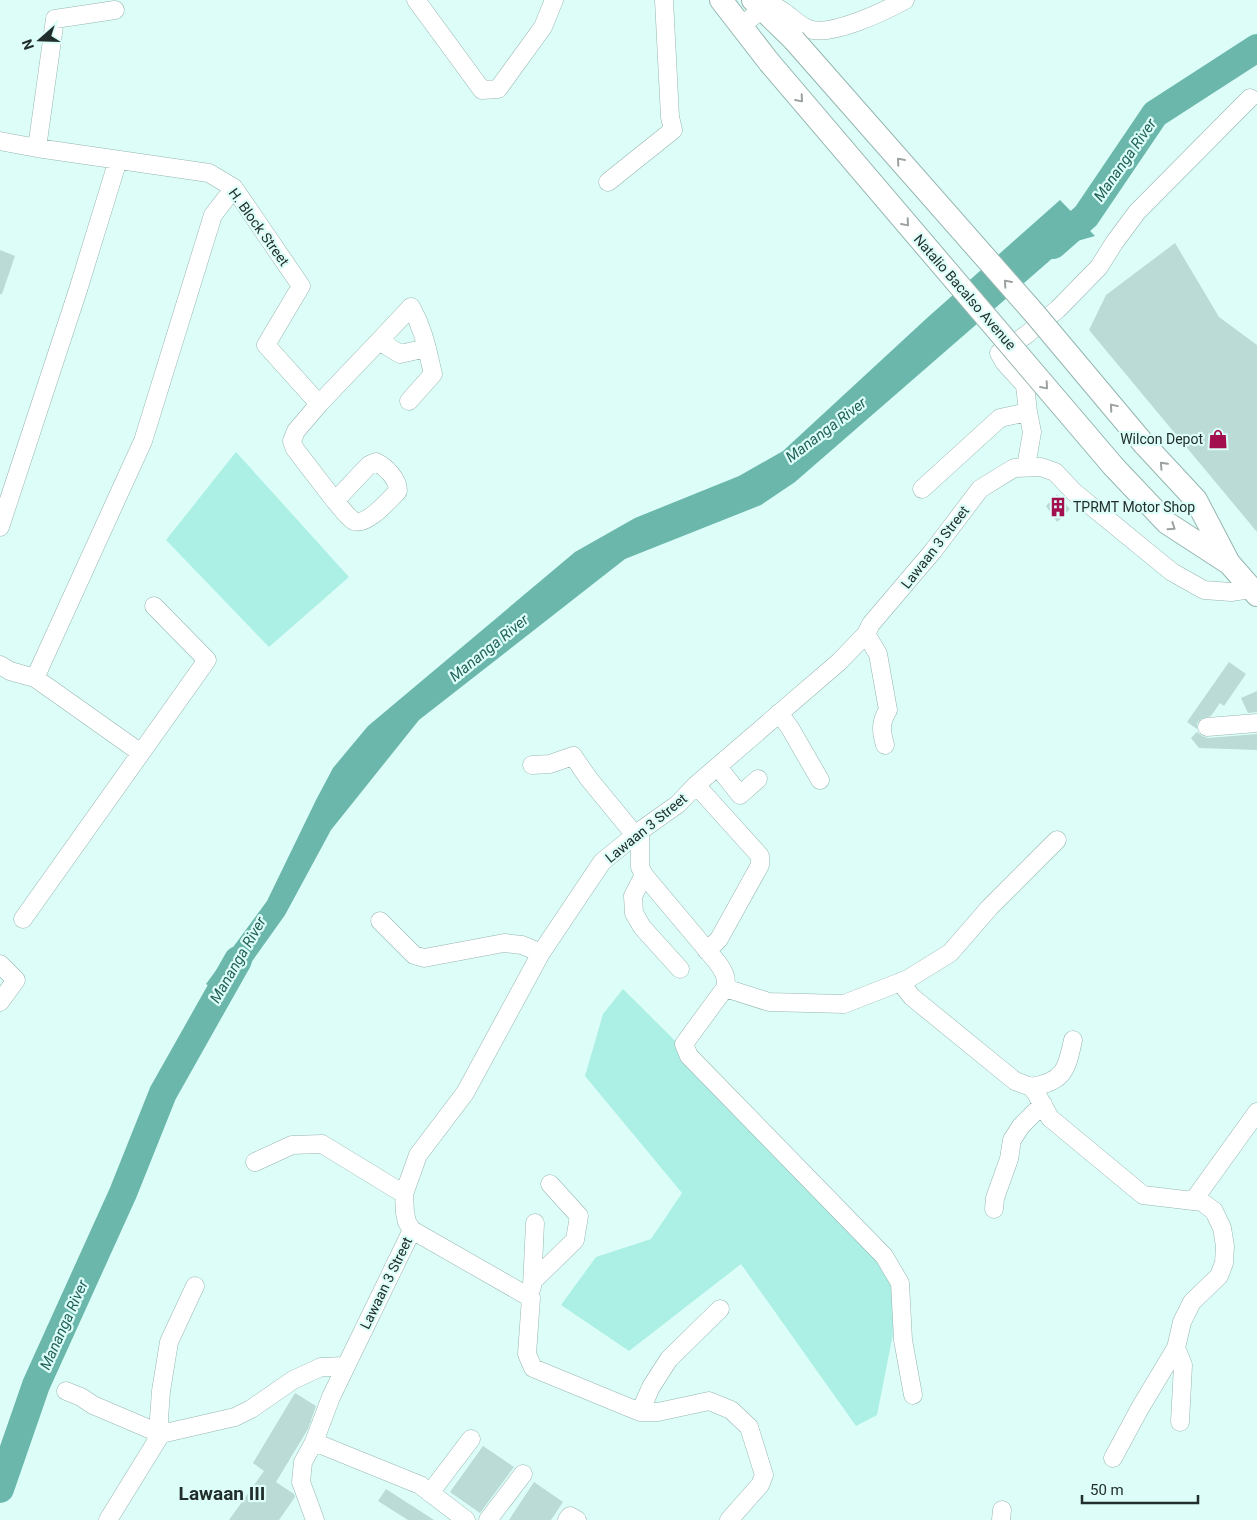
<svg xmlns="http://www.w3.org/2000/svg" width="1257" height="1520" font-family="Roboto,sans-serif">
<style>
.green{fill:#acefe4}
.water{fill:#6bb7ac}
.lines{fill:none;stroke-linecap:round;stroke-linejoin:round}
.river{stroke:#6bb7ac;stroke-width:28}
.building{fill:#bbdbd6}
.minor-casing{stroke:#96b5b0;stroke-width:19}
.major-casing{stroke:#96b5b0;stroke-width:24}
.minor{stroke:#fff;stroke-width:18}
.major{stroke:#fff;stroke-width:22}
.major-bridge-casing{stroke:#96b5b0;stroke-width:24;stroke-linecap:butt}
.major-bridge{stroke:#fff;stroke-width:22}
.oneway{stroke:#9ba1a0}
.labels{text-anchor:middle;stroke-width:4.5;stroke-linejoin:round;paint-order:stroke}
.street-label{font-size:14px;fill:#212e2c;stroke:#ddfef8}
.poi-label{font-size:14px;fill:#212e2c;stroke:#ddfef8;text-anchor:end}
.water-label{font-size:15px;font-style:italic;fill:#226159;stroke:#ddfef8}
.district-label{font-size:19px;font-weight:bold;fill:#212e2c;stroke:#ddfef8}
</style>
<rect width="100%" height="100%" fill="#ddfef8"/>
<path class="green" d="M236 452 349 577 269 647 166 540Z
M623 989 879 1244 904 1278 877 1415 856 1426 741 1264 629 1351 561 1305 596 1257 651 1239 682 1193 585 1076 603 1014Z"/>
<path class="water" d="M1060 200 1095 236 1070 243 795 482 761 505 625 559 419 720 331 830 285 915 226 998 206 984 267 901 316 800 333 768 368 726 575 552 635 518 739 476 783 451 927 318Z"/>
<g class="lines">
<path class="river" d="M1053 245 1086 216 1155 114 1257 48
M0 1489 36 1385 123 1193 163 1093 238 960"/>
</g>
<path class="building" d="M1175 243 1219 317 1257 345V532L1089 330 1106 295Z
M0 250 15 256 2 294H0Z
M1057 494 1070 509 1057 522 1046 506Z
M1229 662 1246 674 1224 706 1220 703 1211 716 1201 719 1197 723V729L1187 722Z
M1257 691V712L1248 713 1241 698Z
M1197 732 1202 736 1208 738 1257 734V750L1199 748 1191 738Z
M295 1393 316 1406 308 1429 276 1482 294 1494 295 1497 279 1520H229L264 1471 253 1463Z
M483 1446 514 1467 480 1513 450 1492Z
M534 1482 563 1502 551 1520H509Z
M386 1489 434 1520H408L378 1501Z"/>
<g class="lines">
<defs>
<path id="minor" d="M416 0 482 90 498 89 543 27 554 0
M741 26 762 9 770 5C783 8 794 22 806 28 828 39 885 11 905 0
M0 141 37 148 209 173 234 188 301 286 266 345 319 404
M37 148 55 19 115 10
M608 182 673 130 670 117 664 0
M409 401 433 374C427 349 424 330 411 307L379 341 400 354 427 348
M376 462C386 467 398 479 398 491 389 500 367 526 354 521 347 517 340 506 335 501L369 465Z
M1026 467 1032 432 1028 412
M922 489 1000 418 1028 412 1025 385 1004 362 999 353 1026 335 1058 309 1099 267 1114 243 1137 212 1250 98
M335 501 295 449 292 441 296 431 319 404 379 341
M0 527 78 290 118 160
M866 634 878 654 888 710C880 723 881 731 885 745
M0 665 10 671 35 678 141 753
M35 678 143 441 213 215 234 188
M779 713 790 728 820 780
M1207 727 1257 723
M532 765 550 764 573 756 589 779 635 835
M718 767 740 795 758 779
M696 785 760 856V865L719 939 707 951
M640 831V867L644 875 717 962C723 970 728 978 725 988L684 1044 689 1056 884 1256 900 1283 903 1340 913 1395
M644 875 633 896 634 913 642 927 680 969
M23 919 207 660 154 606
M380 921 414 955 424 958 504 943 522 945 541 953
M0 964 16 980 0 1002
M900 982 912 997 1015 1081 1031 1087 1036 1093 1050 1118 1143 1195 1202 1202 1214 1211 1222 1228 1225 1246 1224 1263 1219 1276 1192 1302 1182 1322 1176 1348 1140 1408 1113 1458
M725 988 769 1002 844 1004 908 979 950 953 990 907 1057 840
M1031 1087C1064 1082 1067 1069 1073 1040
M255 1162 292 1145 322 1144 404 1194
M1193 1201 1257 1112
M994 1209 995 1198 1009 1159 1012 1140 1021 1126 1043 1104
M412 1230 531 1298 527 1354 533 1368 640 1412H658L709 1401 731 1410 749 1427 764 1475 760 1485 729 1520
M532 1282 575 1240 579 1216 550 1184
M532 1287 535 1223
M1176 1348 1183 1365 1180 1422
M66 1391 81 1397 93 1405 161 1434 235 1417 251 1409 293 1380 321 1367 346 1366
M640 1412 651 1387 669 1359 720 1309
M314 1442 420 1485 466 1520
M430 1493 471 1439
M108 1520 161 1434 159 1419 161 1391 169 1342 195 1286
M315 1520 301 1482 303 1462 314 1442 331 1397 412 1230 407 1222 405 1213 404 1194 418 1155 465 1093 541 953 602 862 640 831 678 804 696 785 839 662 866 634 871 624 933 551 980 489 1014 468 1041 467 1055 472 1074 492 1172 572 1204 590 1231 592 1251 589
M488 1520 523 1474
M567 1520 570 1516 577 1520
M1001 1520 1002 1510"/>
<path id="major" d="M721 0 769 62
M753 0 794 40
M1144 444 1196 500 1229 563 1257 595
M1114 467 1167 523 1227 562"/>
</defs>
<use href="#minor" class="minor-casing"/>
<use href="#major" class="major-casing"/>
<use href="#minor" class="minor"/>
<use href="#major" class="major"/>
<defs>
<path id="major-bridge" d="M794 40 1035 314 1144 444
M769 62 1114 467"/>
</defs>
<use href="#major-bridge" class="major-bridge-casing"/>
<use href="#major-bridge" class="major-bridge"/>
</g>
<defs><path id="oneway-chevron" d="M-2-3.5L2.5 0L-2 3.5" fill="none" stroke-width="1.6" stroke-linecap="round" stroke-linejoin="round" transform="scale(1.25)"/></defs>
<g class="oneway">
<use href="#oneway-chevron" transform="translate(800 99) rotate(49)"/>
<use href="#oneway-chevron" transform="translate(900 161) rotate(-131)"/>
<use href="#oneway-chevron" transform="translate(906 223) rotate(49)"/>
<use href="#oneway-chevron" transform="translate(1007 283) rotate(-131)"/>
<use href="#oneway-chevron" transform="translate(1045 386) rotate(49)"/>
<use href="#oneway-chevron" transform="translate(1113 407) rotate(-130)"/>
<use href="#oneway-chevron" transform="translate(1163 465) rotate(-133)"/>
<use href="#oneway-chevron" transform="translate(1172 527) rotate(34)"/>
</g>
<defs>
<symbol id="shop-bare" viewBox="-9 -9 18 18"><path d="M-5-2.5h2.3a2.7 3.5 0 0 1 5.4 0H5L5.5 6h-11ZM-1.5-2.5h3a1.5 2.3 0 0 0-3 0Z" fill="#a30f4e" stroke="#ddfef8" stroke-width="2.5" paint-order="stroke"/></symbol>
<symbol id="building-bare" viewBox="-9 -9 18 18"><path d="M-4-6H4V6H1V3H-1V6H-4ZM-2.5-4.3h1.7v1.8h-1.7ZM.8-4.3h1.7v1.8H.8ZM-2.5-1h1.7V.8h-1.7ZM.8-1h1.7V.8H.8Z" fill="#a30f4e" stroke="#ddfef8" stroke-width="2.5" paint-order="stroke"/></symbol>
</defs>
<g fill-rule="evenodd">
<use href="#shop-bare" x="1204" y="425" width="28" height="28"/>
<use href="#building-bare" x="1044" y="493" width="28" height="28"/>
</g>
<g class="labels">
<g class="street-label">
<text transform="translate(259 227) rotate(54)" y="5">H. Block Street</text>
<text transform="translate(965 292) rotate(49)" y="5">Natalio Bacalso Avenue</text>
<text transform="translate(935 547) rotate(-52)" y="5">Lawaan 3 Street</text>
<text transform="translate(646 828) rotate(-39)" y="5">Lawaan 3 Street</text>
<text transform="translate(386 1283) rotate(-64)" y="5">Lawaan 3 Street</text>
</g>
<g class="poi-label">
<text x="1203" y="444">Wilcon Depot</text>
<text x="1073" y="512" text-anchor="start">TPRMT Motor Shop</text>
</g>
<g class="water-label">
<text transform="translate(1125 160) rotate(-55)" y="5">Mananga River</text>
<text transform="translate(826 430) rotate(-37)" y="5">Mananga River</text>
<text transform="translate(489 648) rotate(-39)" y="5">Mananga River</text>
<text transform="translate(238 960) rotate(-60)" y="5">Mananga River</text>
<text transform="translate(64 1325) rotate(-66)" y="5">Mananga River</text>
</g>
<g class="district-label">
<text x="222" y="1500">Lawaan III</text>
</g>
</g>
<g transform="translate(40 40) rotate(250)" stroke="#ddfef8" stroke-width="4" paint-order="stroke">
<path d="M0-4L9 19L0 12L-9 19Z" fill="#212e2c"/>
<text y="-8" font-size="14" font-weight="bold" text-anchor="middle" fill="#212e2c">N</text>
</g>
<path d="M1082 1495v8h116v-8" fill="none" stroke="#212e2c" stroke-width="2.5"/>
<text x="1090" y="1495" font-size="15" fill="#212e2c" stroke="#ddfef8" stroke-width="4" paint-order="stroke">50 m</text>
</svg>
